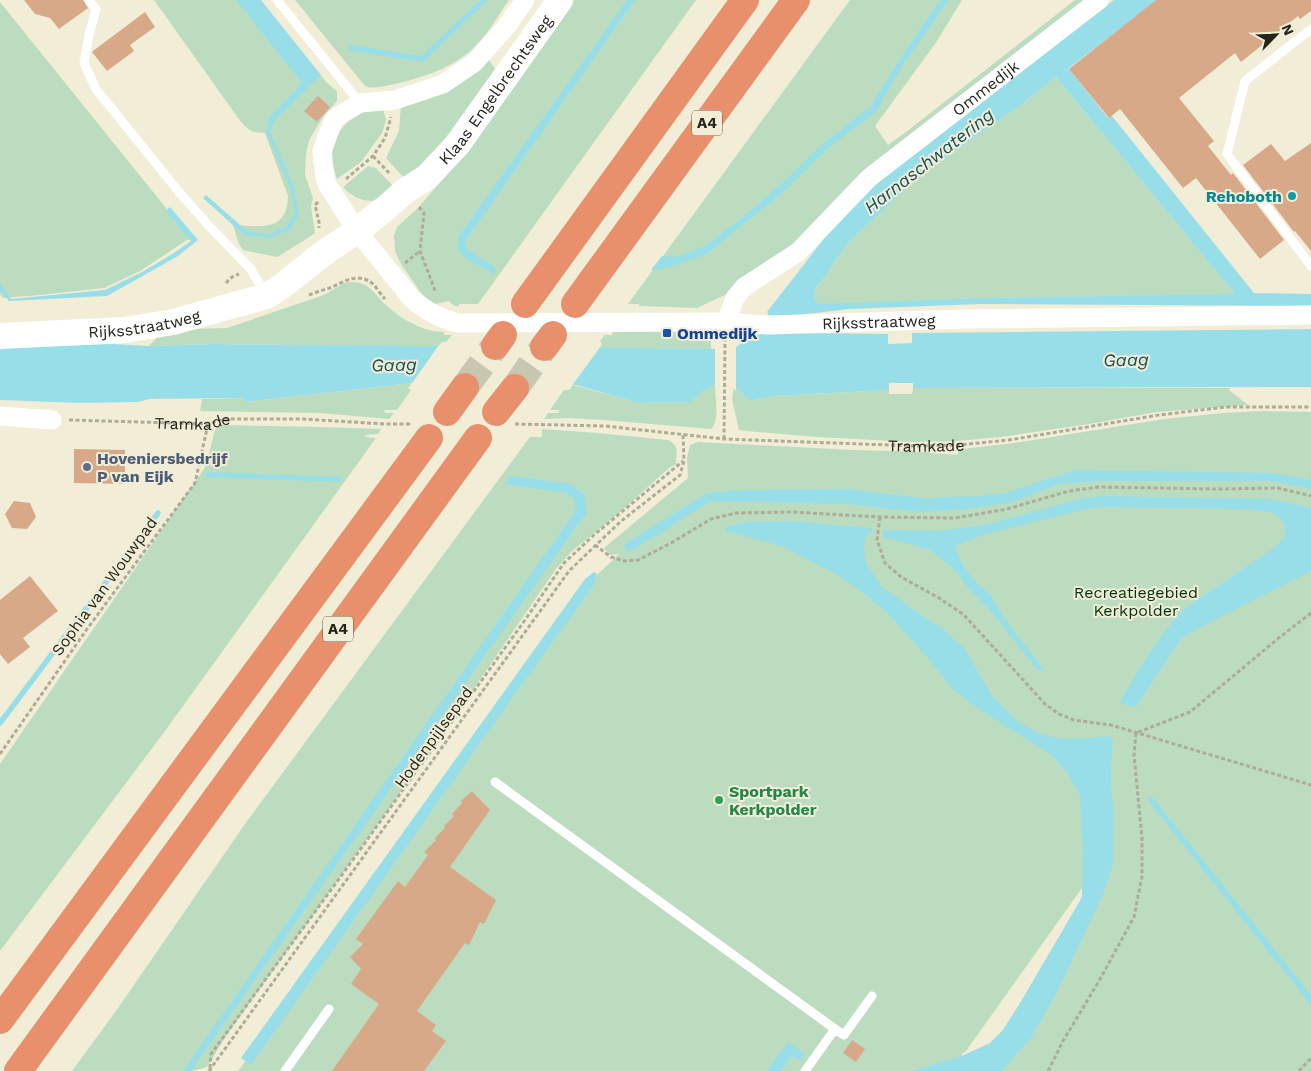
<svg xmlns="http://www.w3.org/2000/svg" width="1311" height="1071" font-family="'Work Sans',sans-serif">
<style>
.green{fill:#bcdcbf;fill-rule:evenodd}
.water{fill:#98dee9;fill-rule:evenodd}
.pier{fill:#f1edd7}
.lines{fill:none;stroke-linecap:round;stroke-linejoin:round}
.stream{stroke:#98dee9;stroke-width:5.5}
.building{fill:#d8a988}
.motorway-tunnel{stroke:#c8c5b1;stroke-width:28;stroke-dasharray:28 14;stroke-linecap:butt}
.path{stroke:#aeab99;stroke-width:3;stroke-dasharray:4 2.5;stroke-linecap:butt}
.service{stroke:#fff;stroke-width:9}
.minor{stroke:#fff;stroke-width:19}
.secondary{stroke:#fff;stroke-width:26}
.motorway{stroke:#e88f6c;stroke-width:28}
.culture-dot{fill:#0f9aa8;stroke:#f1edd7;stroke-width:2}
.transit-dot{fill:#1a4fb4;stroke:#f1edd7;stroke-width:2}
.service-dot{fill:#5c6f8a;stroke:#f1edd7;stroke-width:2}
.leisure-dot{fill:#2e9e5b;stroke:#f1edd7;stroke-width:2}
.labels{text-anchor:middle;stroke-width:4;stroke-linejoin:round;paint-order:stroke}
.shield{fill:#f1edd7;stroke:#626053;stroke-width:1}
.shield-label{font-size:15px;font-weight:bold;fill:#25241b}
.street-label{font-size:16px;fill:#25241b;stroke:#f1edd7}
.culture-label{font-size:16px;font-weight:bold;fill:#0d838f;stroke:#f1edd7;text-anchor:end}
.transit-label{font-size:16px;font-weight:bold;fill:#164399;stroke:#f1edd7;text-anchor:start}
.service-label{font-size:16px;font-weight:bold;fill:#4e5e75;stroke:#f1edd7;text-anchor:start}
.park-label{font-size:16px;fill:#02340f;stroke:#f1edd7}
.leisure-label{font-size:16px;font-weight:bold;fill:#27864d;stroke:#f1edd7;text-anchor:start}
.water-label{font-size:18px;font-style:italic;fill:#135058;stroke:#f1edd7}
</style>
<rect width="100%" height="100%" fill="#f1edd7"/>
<path class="green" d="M154 0H259L327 83 337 91V101L323 117 309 140 306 154 305 175 313 198 311 207 315 233 300 243 277 257 243 250 239 244 233 225C260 226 287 233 288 196L265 133C252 133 250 131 241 122Z
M295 0H509C499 14 491 29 480 41 460 65 428 76 399 83 388 85 376 90 365 86Z
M574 0H696L478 304H459V306C454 307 452 304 449 301L435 304 426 298 421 293 401 264 395 251 394 236 397 227 418 208 462 157Z
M850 0H962L935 44 875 126 888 145 906 132 1075 0H1093L794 248 727 294 697 308 639 306V304H628Z
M0 2 191 239 187 240 140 271 104 288 40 295 3 298 0 294Z
M489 60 495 69 444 140 425 163 406 180 386 158 399 131 401 105Z
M1056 77 1236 295 979 298 817 305 815 298 814 290 827 274 837 258 850 241 921 175 1025 102Z
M382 106 386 120 382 133 361 162 337 179 331 159 336 136 348 121 358 114Z
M368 166 376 168 396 189C392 192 388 196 383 198 368 205 353 198 343 187Z
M351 282C370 282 374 294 386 305 401 319 423 332 444 332V335H452L446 342H442L438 347 214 344 149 346 158 336 189 329 227 328 324 295 344 283Z
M704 331 711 342V349L599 348 602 344 600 341 605 335H612L613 332Z
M412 383 408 388 411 390 397 410H384L385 413H394L389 419 321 413 200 411 202 399 244 398 246 402Z
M715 384C715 396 720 421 711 429L604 420 569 418 544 419 548 413H559V410H550L564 390H569L573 385 640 403 691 402 703 391Z
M734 386 750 401 773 396 889 390V394H912L913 388H1230L1229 390 1248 405 1157 412 1089 424 1001 437 957 441 913 442 818 437 746 431 739 430 732 399Z
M1262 411 1311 412V1071H238L281 1014 595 577 619 554 610 555 604 548 688 478 687 458 690 445 698 442 852 450 928 452 930 453 956 455 958 454V450L963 449 1014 443 1164 419 1223 413ZM1082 888V896L1080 901 1019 1005 1003 1030 990 1044 962 1056V1054L966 1051Z
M222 425 320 427 381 429 378 434 365 435 366 437 376 438 165 731 0 951V764L206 466 215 430Z
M542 429 597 433 668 440C680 446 676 453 676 464L669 468 620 512 571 552 556 569 455 716 224 1039 207 1067 192 1071H72L116 1011 245 824 530 437H542Z"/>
<path class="water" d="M236 0H261L321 75 275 120 270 132 293 185 299 215 290 230 269 238 244 235 203 198 206 195 247 231 268 235 287 226 295 214 289 185 266 132 269 118 302 83Z
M627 0H635L466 240 465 244 468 250 496 268 494 274 462 256 458 247V237Z
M941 0H949L903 65 876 112 829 147 781 194 705 255 666 268 651 270 662 256 676 257 703 247 737 222 778 187 826 141 871 106 897 63 928 17Z
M1114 0H1157L1064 72 1069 69 1108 118 1112 116 1254 293 1311 294V306L980 304 849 309 798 315V333L888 334V344L912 343V333L1311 329V387L913 388V383H889V390L773 396 750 401 734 386 715 384 703 391 691 402 639 403 576 385 412 383 245 402 244 398 150 399 138 402 80 403 0 400V348L112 344 149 346 214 344 734 349 750 336 769 333V316L767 312 833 227 873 183ZM1056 77 1235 294 979 298 818 304 815 298 814 290 827 274 837 258 850 241 921 175 1025 102Z
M170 207 198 240 178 256 107 296 9 301 0 290V283L11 299 105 290 142 272 174 253 191 241 166 211Z
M1076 470 1274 473 1311 480V489L1274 481H1103L1060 484 1009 503 966 509 922 512 846 504 713 501C683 515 658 538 628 552L623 545 707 493 747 490 846 489 930 499 943 497 981 496 1005 493Z
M206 472 342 477 340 482 204 477Z
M511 476 571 484 584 494 587 512 202 1055 192 1071H184L196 1052 576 510 574 499 566 493 504 484Z
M1104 496 1269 499 1296 504 1311 508V571L1193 631 1181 639 1136 707 1119 703C1139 670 1158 636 1185 608L1274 548 1283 539 1286 531 1281 518 1270 512 1243 509 1102 507 1086 509 986 534 955 546 961 562 975 582 990 594 1004 618 1046 672 1037 669 987 607 967 587 957 572 930 550 883 537V530L936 531 985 525 1083 498Z
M789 521 871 528 872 532 866 536 864 546 866 563 882 587 924 617 942 628 965 649 992 696 1017 721 1040 734 1063 739 1087 738 1107 736 1113 739 1111 765V790L1114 812 1113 864 1102 897 1056 994 1031 1038 1002 1071H912L962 1056 990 1043 1003 1030 1019 1005 1080 901 1082 896 1083 851 1080 796 1068 773 1050 754 1005 726 966 700 950 686 928 658 887 613 862 592 838 575 782 546 725 531 727 526 746 522Z
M594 572 597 574 594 585 500 715 251 1065 241 1058 585 579Z
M1146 797 1153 798 1311 995V1005L1149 802Z
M788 1042 805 1054 801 1061 792 1056 781 1071H767Z"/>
<path class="pier" d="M736 344V391L733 388 715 386V346L733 347Z
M439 345H516L601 346 571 387 410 386Z"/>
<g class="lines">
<path class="stream" d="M351 48 422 59 484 0
M0 723 158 513"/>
</g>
<path class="building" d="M24 0H83L88 8 59 29 50 18 35 14Z
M1156 0H1311V11L1300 19 1298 16 1241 62 1235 53 1179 98 1214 141 1208 146 1231 175 1233 173 1284 240 1260 259 1196 178 1183 188 1120 109 1109 118 1069 69Z
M145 12 155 27 130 45 134 51 107 71 92 52 93 51Z
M318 96 330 107 317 122 304 111Z
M1311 143V251L1295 231 1294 232 1243 165 1271 144 1285 161Z
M74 449 125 450V484L74 483Z
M14 501 30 503 36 517 27 529 12 528 5 514Z
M30 576 58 611 23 638 30 647 8 664 0 654V600Z
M472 791 490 810 450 867 496 900 484 924 480 922 469 945 465 943 417 1011 436 1025 432 1031 446 1041 424 1071H332L379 1004 351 984 361 969 350 957 363 944 356 939 398 881 405 887 428 855 424 852 436 840 435 838 445 828 444 826 454 816 452 814 462 803 461 801Z
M852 1040 865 1049 856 1062 843 1053Z"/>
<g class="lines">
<path class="motorway-tunnel" d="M465 387 495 346
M515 388 544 347"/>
<g class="path">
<path d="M373 156 390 174"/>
<path d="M346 179 373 156 385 138 391 117"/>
<path d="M318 202 315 205 319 222V228"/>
<path d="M419 207 424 213 420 251 436 293"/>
<path d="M405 263 420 251"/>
<path d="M226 283 232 277 239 274"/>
<path d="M309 295C316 292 324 290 332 287 345 281 359 272 373 284 377 288 381 295 385 299"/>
<path id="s1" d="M69 420 208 424 224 419H303L385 424H411"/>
<path id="s2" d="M515 424 605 426 724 439 916 446 958 445 1009 440 1159 415 1226 407H1311"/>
<path d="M724 439 725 339"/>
<path d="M880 517 877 540 885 563 901 577 939 598 964 615 1045 704 1059 714 1074 720 1111 725 1311 785"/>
<path d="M595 545 611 557 624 561 638 560 671 543 711 519 736 513 792 512 880 517 955 518 1007 509 1069 491 1099 487 1219 489 1278 488 1311 496"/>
<path d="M0 754 87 629 195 483 208 424"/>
<path d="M210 1068 211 1054 339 879 525 620 564 563 594 535 683 461"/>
<path d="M209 1071 569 571 620 522 680 475 684 461 683 434"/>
<path d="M1048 1071 1063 1041 1099 981 1134 917 1142 876V838L1134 755 1136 733 1190 712 1280 637 1311 613"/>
<path d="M1299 1071 1311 1058"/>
</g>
<path class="service" d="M89 0 96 9 89 35 84 63 96 89 179 192 208 225 250 268 265 293
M277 0 360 103
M1311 29 1245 81 1227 154 1311 266
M495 782 835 1029
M285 1071 329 1009
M805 1071 835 1029 844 1035 872 996"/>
<g class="minor">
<path id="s3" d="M525 0 506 27 474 63 443 84 395 100 360 103 334 119 322 151 325 178 327 184 357 231 412 299C426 311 440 319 458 323L726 322 768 325 966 319 1311 315"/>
<path id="s4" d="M726 322 735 298 744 287 798 252 869 178 1099 0"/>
<path d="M0 416 52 420"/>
</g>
<path class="secondary" id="s5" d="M0 336 125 330 173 322 267 296 282 286 325 252 357 231 387 207 405 191 427 177 458 144 560 0"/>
<path class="motorway" d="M525 304 745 0
M575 304 796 0
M495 346 503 335
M544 347 553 335
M447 412 465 387
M496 412 515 388
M0 1020 429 438
M18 1071 478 438"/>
</g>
<circle class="culture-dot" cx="1292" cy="196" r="5"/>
<rect class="transit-dot" x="662" y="328" width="10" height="10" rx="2.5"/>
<circle class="service-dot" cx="87" cy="467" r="5"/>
<circle class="leisure-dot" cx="719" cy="800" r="5"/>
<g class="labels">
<g class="shield">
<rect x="692" y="110.5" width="30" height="25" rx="4"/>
<rect x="323" y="616.5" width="30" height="25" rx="4"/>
</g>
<g class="shield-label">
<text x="707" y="128">A4</text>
<text x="338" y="634">A4</text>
</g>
<g class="street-label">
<text dy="6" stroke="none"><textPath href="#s4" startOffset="354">Ommedijk</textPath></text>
<text dy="6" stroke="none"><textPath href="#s5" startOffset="582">Klaas Engelbrechtsweg</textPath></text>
<text dy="6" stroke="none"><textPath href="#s5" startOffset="145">Rijksstraatweg</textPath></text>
<text dy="6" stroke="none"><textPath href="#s3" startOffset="919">Rijksstraatweg</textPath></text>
<text dy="6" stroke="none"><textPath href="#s1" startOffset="124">Tramkade</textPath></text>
<text dy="6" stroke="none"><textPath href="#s2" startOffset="412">Tramkade</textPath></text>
<text transform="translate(104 586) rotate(-54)" y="6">Sophia van Wouwpad</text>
<text transform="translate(433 737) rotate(-54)" y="6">Hodenpijlsepad</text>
</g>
<g class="culture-label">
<text x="1282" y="202">Rehoboth</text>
</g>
<g class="transit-label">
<text x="677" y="339">Ommedijk</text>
</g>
<g class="service-label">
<text x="97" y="464">Hoveniersbedrijf<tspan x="97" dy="18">P van Eijk</tspan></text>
</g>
<g class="park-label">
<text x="1136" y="598">Recreatiegebied<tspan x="1136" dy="18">Kerkpolder</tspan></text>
</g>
<g class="leisure-label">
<text x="729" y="797">Sportpark<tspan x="729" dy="18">Kerkpolder</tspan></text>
</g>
<g class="water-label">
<text transform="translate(929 161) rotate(-38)" y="6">Harnaschwatering</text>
<text transform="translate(1126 360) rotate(-1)" y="6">Gaag</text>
<text transform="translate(394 365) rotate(-1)" y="6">Gaag</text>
</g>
</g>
<g transform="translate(1276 35) rotate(66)" stroke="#f1edd7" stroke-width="4" paint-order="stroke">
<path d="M0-4L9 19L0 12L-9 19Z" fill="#25241b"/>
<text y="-8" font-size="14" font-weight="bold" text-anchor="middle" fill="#25241b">N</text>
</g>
</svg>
